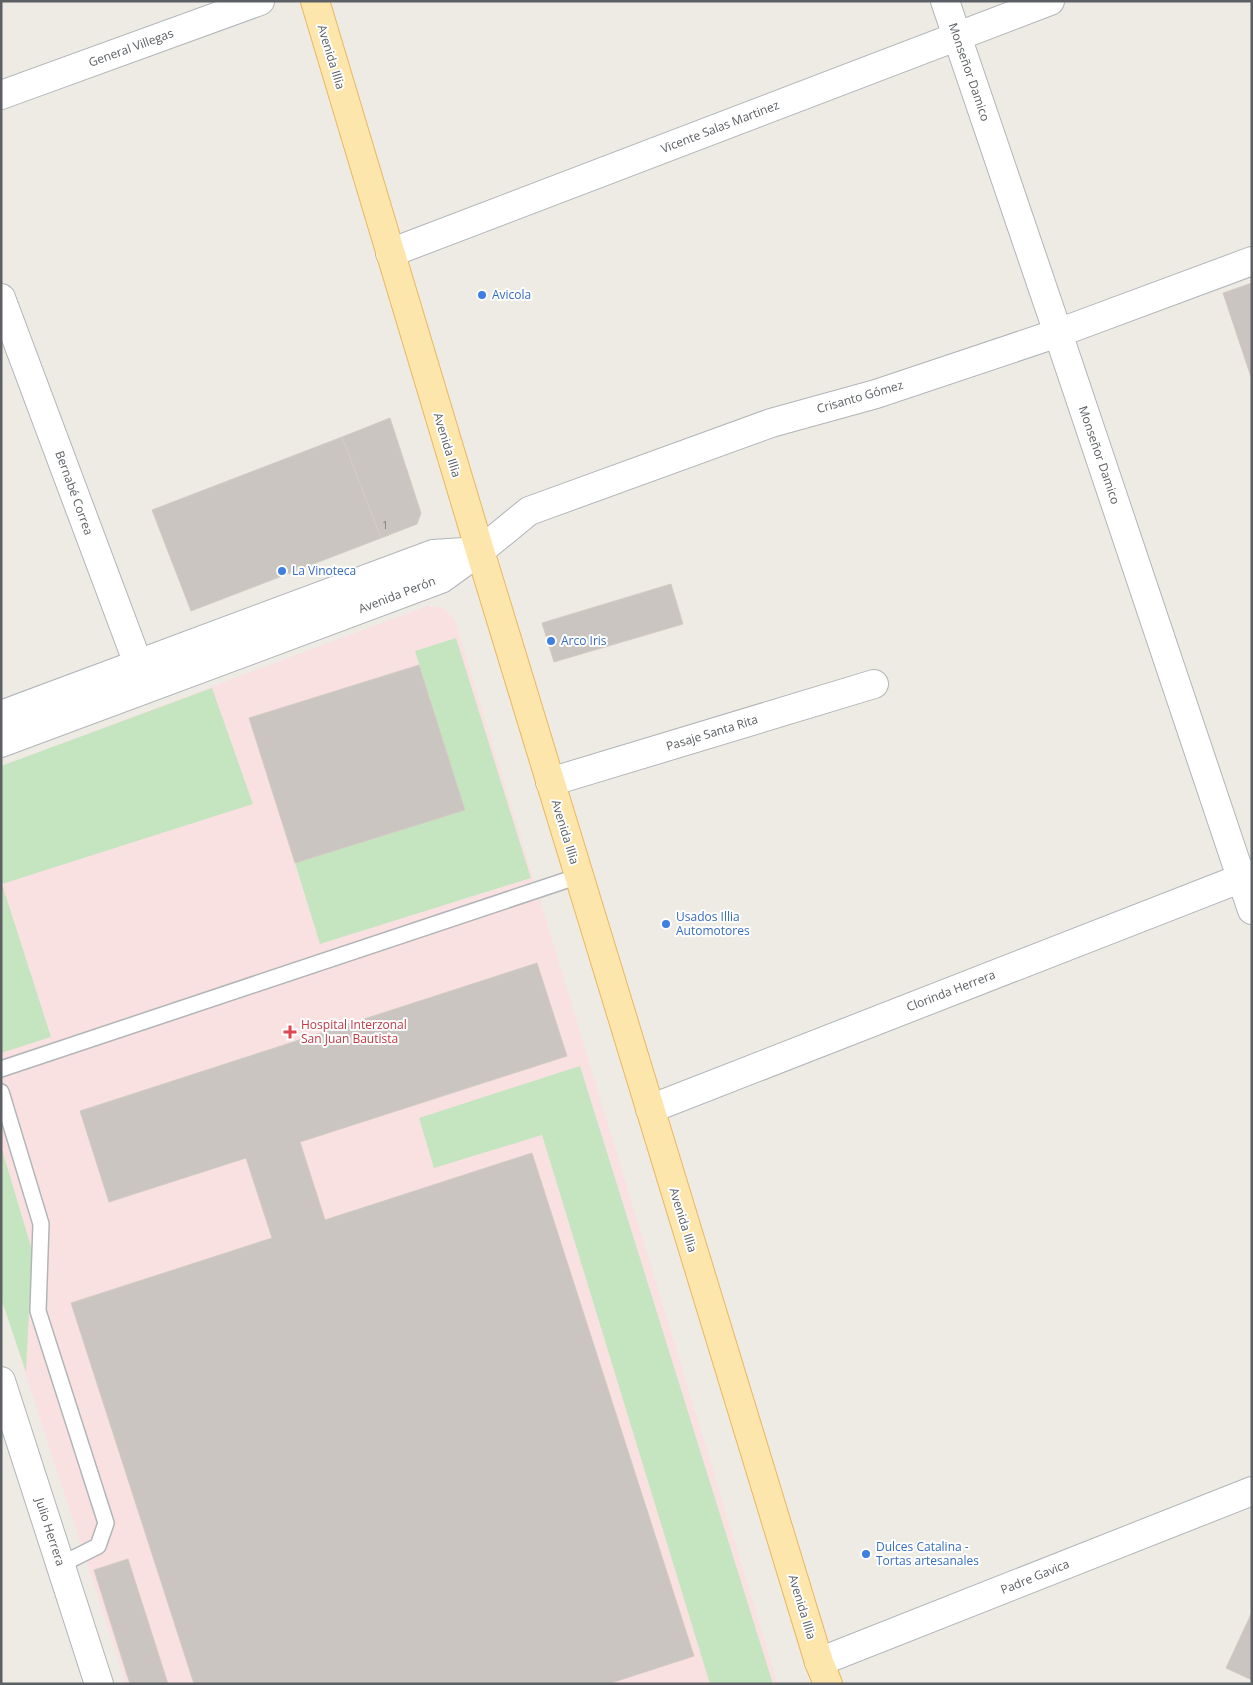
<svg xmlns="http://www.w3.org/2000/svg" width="1253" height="1685" font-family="'Open Sans',sans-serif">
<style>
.medical{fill:#fae1e1}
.green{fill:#c5e5c1}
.building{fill:#cac5c1;stroke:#d2ccc2}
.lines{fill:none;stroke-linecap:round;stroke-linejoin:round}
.lane-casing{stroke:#b1b5b8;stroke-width:18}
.street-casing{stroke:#b1b5b8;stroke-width:30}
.secondary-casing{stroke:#b0b4b8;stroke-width:30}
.primary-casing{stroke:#ecb65f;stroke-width:30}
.lane{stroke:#fff;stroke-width:15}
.street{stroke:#fff;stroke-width:28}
.secondary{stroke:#fff;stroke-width:28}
.primary{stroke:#fce6ab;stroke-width:28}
.shop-dot{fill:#3f7fe0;stroke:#fff;stroke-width:2}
.health-dot{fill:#e0444e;stroke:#fff;stroke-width:2}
.labels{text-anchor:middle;stroke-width:4;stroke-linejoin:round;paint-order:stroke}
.number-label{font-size:10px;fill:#78797b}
.street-label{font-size:12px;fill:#5c6064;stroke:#fff}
.shop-label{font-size:12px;fill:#366cbe;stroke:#fff;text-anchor:start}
.health-label{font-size:12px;fill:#be3a42;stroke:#fff;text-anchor:start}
</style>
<rect width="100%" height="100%" fill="#eeebe4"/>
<path class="medical" d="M427 606 443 608 455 620 778 1684H126L1 1298V766Z"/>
<path class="green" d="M456 638 531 878 320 944 295 863 465 810 415 651Z
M212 688 253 804 2 884 51 1037 1 1053V766Z
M580 1066 773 1684H710L542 1135 434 1168 419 1118Z
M1 1146 32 1250 26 1372 1 1298Z"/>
<path class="building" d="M1252 283V380L1223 293Z
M390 418 421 513 417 524 381 538 342 437Z
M342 437 381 538 191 611 152 510Z
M671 584 683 624 554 662 542 623Z
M419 665 465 810 295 863 249 718Z
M537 963 567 1056 300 1142 325 1220 532 1153 694 1656 608 1684H194L71 1303 272 1238 246 1158 109 1202 80 1111Z
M128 1559 168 1684H130L94 1570Z
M1252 1612V1680L1226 1668Z"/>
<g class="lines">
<defs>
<path id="lane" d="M1 1069 579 876
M1 1092 41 1224 38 1311 106 1523 98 1546 60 1565"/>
<path id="street" d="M945 1 1058 333 1252 910
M1 95 260 1
M390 253 1050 1
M1 298 146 685
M480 551 529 511 771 423 876 394 1058 333 1252 261
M550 782 874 684
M650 1109 1252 874
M1 1381 99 1684
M819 1662 1252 1491"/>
<path id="secondary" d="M1 715 433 554 480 551
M1 743 441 579 480 551"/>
<path id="primary" d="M315 1 480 551 819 1662 828 1684"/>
</defs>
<use href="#lane" class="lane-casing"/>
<use href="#street" class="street-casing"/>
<use href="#secondary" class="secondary-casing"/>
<use href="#primary" class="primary-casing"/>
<use href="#lane" class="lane"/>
<use href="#street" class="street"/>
<use href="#secondary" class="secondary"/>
<use href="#primary" class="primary"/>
</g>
<g class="shop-dot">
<circle cx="482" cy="295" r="5"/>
<circle cx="282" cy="571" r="5"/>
<circle cx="551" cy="641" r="5"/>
<circle cx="666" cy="924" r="5"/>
<circle cx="866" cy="1554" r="5"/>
</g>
<path class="health-dot" d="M287.5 1024.5h5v5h5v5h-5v5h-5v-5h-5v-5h5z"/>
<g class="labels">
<g class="number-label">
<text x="385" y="529">1</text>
</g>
<g class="street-label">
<text transform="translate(131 48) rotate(-20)" y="4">General Villegas</text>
<text transform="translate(331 57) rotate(73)" y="4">Avenida Illia</text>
<text transform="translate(969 72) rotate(71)" y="4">Monseñor Damico</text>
<text transform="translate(720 127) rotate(-21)" y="4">Vicente Salas Martinez</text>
<text transform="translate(860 397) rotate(-16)" y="4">Crisanto Gómez</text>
<text transform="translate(447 445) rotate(73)" y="4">Avenida Illia</text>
<text transform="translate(1099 455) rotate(71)" y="4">Monseñor Damico</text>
<text transform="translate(74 493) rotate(70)" y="4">Bernabé Correa</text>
<text transform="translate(397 595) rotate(-21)" y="4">Avenida Perón</text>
<text transform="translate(712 733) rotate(-17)" y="4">Pasaje Santa Rita</text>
<text transform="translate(565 832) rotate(73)" y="4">Avenida Illia</text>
<text transform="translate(951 991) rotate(-21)" y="4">Clorinda Herrera</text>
<text transform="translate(683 1220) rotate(73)" y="4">Avenida Illia</text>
<text transform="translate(50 1532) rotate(72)" y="4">Julio Herrera</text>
<text transform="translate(1035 1577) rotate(-22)" y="4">Padre Gavica</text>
<text transform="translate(802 1607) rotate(73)" y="4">Avenida Illia</text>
</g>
<g class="shop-label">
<text x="492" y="299">Avicola</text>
<text x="292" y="575">La Vinoteca</text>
<text x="561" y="645">Arco Iris</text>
<text x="676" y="921">Usados Illia<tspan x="676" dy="14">Automotores</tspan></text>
<text x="876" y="1551">Dulces Catalina -<tspan x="876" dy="14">Tortas artesanales</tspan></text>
</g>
<g class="health-label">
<text x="301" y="1029">Hospital Interzonal<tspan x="301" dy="14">San Juan Bautista</tspan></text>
</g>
</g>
<rect width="1253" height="1685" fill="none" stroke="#5c6064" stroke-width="5"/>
</svg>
